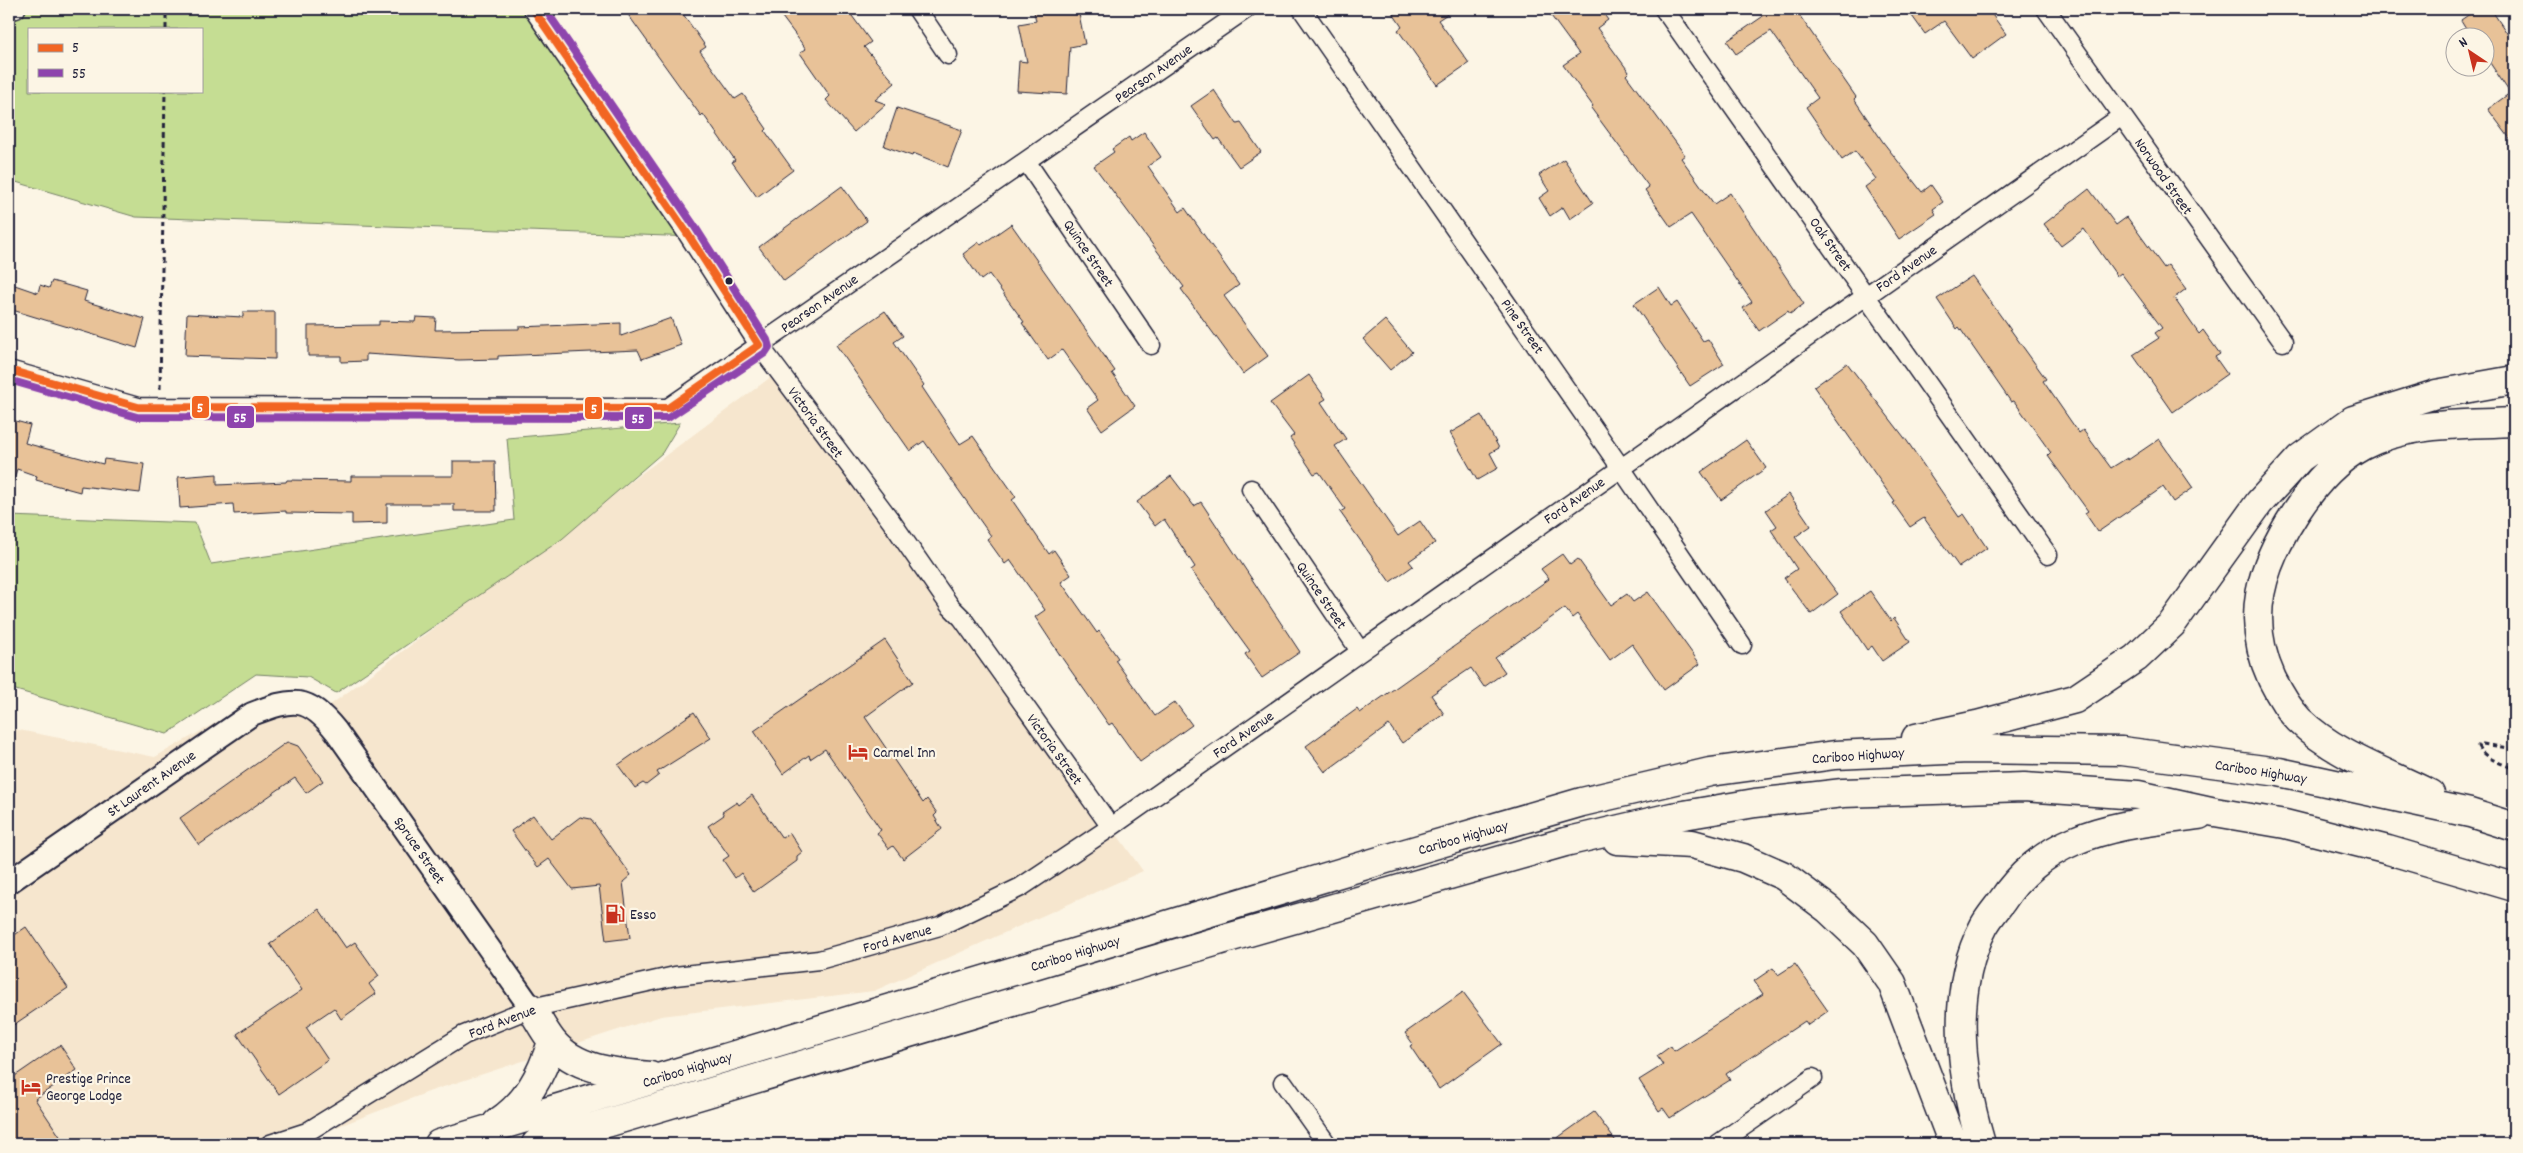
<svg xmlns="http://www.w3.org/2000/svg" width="2523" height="1153" font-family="Dekko,sans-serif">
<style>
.built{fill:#f6e6ce}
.green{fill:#c5dd93;stroke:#748067;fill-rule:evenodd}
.building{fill:#e8c298;stroke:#22223b}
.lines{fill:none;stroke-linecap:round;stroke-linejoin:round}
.minor-casing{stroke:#22223b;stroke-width:21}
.tertiary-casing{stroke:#22223b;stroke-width:26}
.trunk-casing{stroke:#22223b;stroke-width:31}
.path{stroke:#22223b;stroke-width:3;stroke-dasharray:5 4;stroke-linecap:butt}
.minor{stroke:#fcf5e5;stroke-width:18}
.tertiary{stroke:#fcf5e5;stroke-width:22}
.trunk{stroke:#fcf5e5;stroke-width:28}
.bus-1-casing{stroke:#fcf5e5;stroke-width:11}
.bus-2-casing{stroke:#fcf5e5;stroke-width:11}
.bus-1{stroke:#f26522;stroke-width:8}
.bus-2{stroke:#8e44ad;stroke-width:8}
.bus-dot{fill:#22223b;stroke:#fcf5e5;stroke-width:2}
.labels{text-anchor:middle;stroke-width:4.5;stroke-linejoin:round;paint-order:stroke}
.street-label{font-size:15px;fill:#22223b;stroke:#fcf5e5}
.poi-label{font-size:15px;fill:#22223b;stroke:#fcf5e5;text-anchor:start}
.line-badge{stroke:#fcf5e5;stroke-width:2}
.badge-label{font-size:14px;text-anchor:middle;font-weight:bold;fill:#fff}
</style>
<rect width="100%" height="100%" fill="#fcf5e5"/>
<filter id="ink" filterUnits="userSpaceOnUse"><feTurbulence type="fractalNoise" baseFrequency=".02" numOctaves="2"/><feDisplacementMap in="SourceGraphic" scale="10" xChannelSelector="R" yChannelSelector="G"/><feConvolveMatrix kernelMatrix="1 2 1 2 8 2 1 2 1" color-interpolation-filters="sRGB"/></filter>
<g filter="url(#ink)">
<path class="built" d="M783 368 1143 871 874 991 661 1016 431 1091 292 1144H9V728L155 757 256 700 329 706Z"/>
<path class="green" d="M9 9H533L695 237 136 217 9 180ZM29 29H201V91H29Z
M680 423 662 453 562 539 336 693 308 677 256 674 167 734 9 688V516L195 523 211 564 514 520 507 438Z"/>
<path class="building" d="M624 9H676L681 16 683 14 706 47 700 51 735 99 743 94 767 129 765 131 793 170 757 197 732 162 735 160 703 114 701 116Z
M776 9H847L871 42 864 47 895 83 875 100 886 104 854 132 826 100 830 96 800 53 806 49Z
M1052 9H1078L1085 44 1070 47 1067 94 1017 91 1019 61 1027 62 1019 24 1036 21 1034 12Z
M1390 9H1455L1438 20 1469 63 1437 85 1398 30 1402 27Z
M1546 9H1600L1608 20 1597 28 1629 72 1626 75 1685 155 1681 158 1714 204 1730 193 1804 304 1790 314 1788 311 1759 331 1743 308 1752 302 1691 214 1671 227 1645 190 1649 187 1591 108 1593 106 1563 65 1579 54Z
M1757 9H1795L1856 97 1854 99 1883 142 1922 192 1931 185 1943 202 1933 209 1936 214 1899 239 1865 187 1876 179 1855 151 1842 160 1806 107 1818 98 1771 31 1736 54 1727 41 1762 17Z
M1907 9H1988L2006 34 1972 59 1944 21 1925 34Z
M2477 9H2491L2514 44V144L2488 109 2510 93 2486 57V38H2472L2461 20Z
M1214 90 1237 124 1241 123 1261 152 1239 167 1218 138 1215 140 1191 106Z
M897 108 962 130 948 167 913 153 912 156 884 146Z
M1144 132 1161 157 1148 166 1180 212 1185 208 1239 285 1224 296 1268 356 1243 374 1181 289 1184 287 1094 166 1114 152 1112 149 1129 137 1131 141Z
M1564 159 1593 203 1570 219 1563 207 1550 216 1539 198 1549 191 1539 175Z
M842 186 867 221 784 281 759 247Z
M2089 189 2116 225 2127 217 2164 268 2168 265 2186 289 2174 298 2199 334 2203 330 2220 354 2215 357 2227 374 2173 412 2133 355 2159 338 2155 333 2162 328 2121 273 2117 276 2084 229 2061 246 2044 224Z
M1011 224 1115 371 1112 373 1135 406 1102 430 1087 408 1098 400 1062 350 1048 360 1022 323 1024 322 989 274 981 280 963 254 979 242 981 245Z
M1972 276 2046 379 2043 381 2079 433 2083 430 2111 468 2127 458 2128 460 2159 439 2193 488 2173 502 2163 487 2098 532 2085 513 2088 511 2048 456 2051 453 2014 401 2011 402 1959 327 1957 329 1937 299Z
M52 281 87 291 84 301 145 319 137 348 9 309V283L38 293 40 285 49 288Z
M1659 287 1671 306 1677 302 1703 341 1708 339 1724 364 1690 386 1634 304Z
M885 311 903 336 894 342 924 385 922 387 960 444 973 436 1016 497 1012 500 1049 554 1054 550 1071 575 1061 582 1097 633 1099 631 1118 658 1115 660 1155 716 1175 702 1192 725 1140 762 1112 723 1109 725 1062 658 1035 617 1045 610 1010 560 1005 564 987 539 991 536 924 441 910 451 836 345Z
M243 312H275V359L185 356 187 314 243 317Z
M416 317 436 318 435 330 519 329V327L621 323V336L671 318 681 345 642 359 638 350 498 356V359L459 360 366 354V361L341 362V356H308V326L379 325V321L415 322Z
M1385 320 1412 352 1390 370 1363 339Z
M1847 363 1907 441 1959 517 1964 514 1987 548 1959 567 1924 518 1910 527 1893 503 1895 502 1814 387Z
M1309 375 1326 399 1321 402 1346 439 1335 446 1398 536 1420 521 1435 543 1409 561 1413 566 1390 582 1340 512 1345 509 1319 472 1314 474 1290 438 1294 435 1270 403Z
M1481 415 1499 448 1490 453 1498 468 1477 480 1450 433Z
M12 420 30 425 25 443 103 464 104 459 144 464 140 493 81 486 80 492 36 480 37 476 17 469 13 482 9 481V429Z
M1746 440 1766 468 1721 500 1701 472Z
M453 461H495L496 511H454V504H387V523L352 524V514L286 513V511L234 514 233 504 180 508 178 477 217 474V485L286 482 287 480 351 481V476H453Z
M1171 476 1194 506 1201 502 1300 652 1262 678 1245 654 1250 651 1191 570 1195 567 1164 519 1155 526 1137 502Z
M1789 494 1811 526 1795 537 1838 594 1811 614 1784 578 1797 569 1771 530 1777 526 1766 510Z
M1562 554 1570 565 1578 559 1611 605 1627 594 1633 602 1648 592 1700 664 1664 690 1632 644 1610 660 1577 614 1572 618 1565 608 1495 658 1505 672 1484 687 1471 668 1431 695 1444 714 1402 743 1389 725 1325 772 1306 746 1357 709 1360 713 1549 579 1541 569Z
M1870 591 1891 621 1894 618 1910 642 1882 661 1872 646 1867 650 1841 611Z
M885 640 913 682 865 717 923 803 927 799 937 813 934 816 942 829 903 859 893 846 889 849 877 833 881 830 825 749 810 759 809 755 783 774 754 731Z
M694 712 711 738 657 772 659 775 646 785 643 783 635 788 618 765Z
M287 742 298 746 323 781 306 793 295 778 199 845 180 818Z
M752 795 782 838 790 833 802 852 797 856V861L754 892 741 873 735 878 723 860 729 856 708 826 724 815 722 812 737 802 739 805Z
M533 815 551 839 580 817 591 819 631 875 623 882 630 938 606 941 599 886 572 889 549 859 538 867 529 856 511 831Z
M319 909 346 948 355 942 379 976 369 984 376 994 341 1019 334 1008 306 1027 328 1060 279 1094 237 1034 302 990 270 944Z
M26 927 68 988 9 1028V939Z
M1795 964 1828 1011 1808 1025 1805 1021 1726 1074 1730 1080 1670 1118 1663 1108 1659 1111 1639 1080 1663 1065 1657 1056 1671 1046 1674 1051 1763 994 1754 981 1773 968 1778 975Z
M1463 992 1502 1044 1439 1089 1410 1046 1413 1044 1405 1033Z
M60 1045 77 1070 35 1099 61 1138 52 1144H9V1080Z
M1594 1112 1618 1144H1549Z"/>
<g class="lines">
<defs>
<path id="minor" d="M533 9 687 233 759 345 891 521 950 606 962 618 1111 827
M917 9 948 55
M1302 9 1621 468 1742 645
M1664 9 2048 555
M2046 9 2283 342
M9 10 16 9
M1026 161 1151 345
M9 370 138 407 668 408 1246 9
M1251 489 1360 651
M1283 1082 1327 1144
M270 1144 307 1132 464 1035 531 1008 675 976 819 960 940 926 1021 887 1111 827 2122 116
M1718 1144 1813 1078"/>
<path id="tertiary" d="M9 882 252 714C293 698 307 695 336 731L531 1008"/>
<path id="trunk" d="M1916 738 1977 725 2075 699 2136 658 2172 624 2259 503 2300 458 2353 420 2436 394 2514 380
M2430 794C2386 772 2335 755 2299 720 2288 709 2279 693 2272 679 2244 618 2261 566 2296 512 2313 486 2334 461 2362 446 2409 421 2463 425 2514 422
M1617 840 1692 844 1743 858 1784 876 1828 909 1865 944 1892 983 1953 1144
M531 1008C538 1019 544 1031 552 1041 575 1070 616 1073 650 1076
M497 1123C527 1103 541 1076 552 1042
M439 1144 1406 853 1582 802 1710 772 1835 755 1968 749 2122 751 2279 772 2470 813 2514 827
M536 1144 1228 938 1565 842 1672 817 1755 803 1843 793 2024 787 2138 795 2215 812 2285 824 2388 850 2514 887
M1981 1144C1961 1076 1949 992 1984 926 1989 917 1996 909 2002 901 2019 875 2045 853 2074 841 2114 824 2156 821 2199 815"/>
</defs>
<use href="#minor" class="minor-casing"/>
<use href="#tertiary" class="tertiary-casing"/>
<use href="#trunk" class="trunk-casing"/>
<path class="path" d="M166 29V9
M160 389 165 91
M2514 749 2483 744 2478 746C2484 759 2502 763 2514 769"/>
<use href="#minor" class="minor"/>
<use href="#tertiary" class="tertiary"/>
<use href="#trunk" class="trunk"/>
<defs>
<path id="bus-1" d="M9 370 138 407 668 408 759 345 687 233 533 9"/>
<path id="bus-2" d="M9 380 137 417 668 418 765 353 769 347 767 340 695 227 545 9"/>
</defs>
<use href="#bus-1" class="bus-1-casing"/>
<use href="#bus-2" class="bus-2-casing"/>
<use href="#bus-1" class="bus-1"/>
<use href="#bus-2" class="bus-2"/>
</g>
</g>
<defs>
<symbol id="hotel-bare" viewBox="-9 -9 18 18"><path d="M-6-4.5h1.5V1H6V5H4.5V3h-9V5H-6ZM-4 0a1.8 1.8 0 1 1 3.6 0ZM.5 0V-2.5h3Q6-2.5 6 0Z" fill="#c8321e" stroke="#fcf5e5" stroke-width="2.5" paint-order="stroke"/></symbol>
<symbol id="fuel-bare" viewBox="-9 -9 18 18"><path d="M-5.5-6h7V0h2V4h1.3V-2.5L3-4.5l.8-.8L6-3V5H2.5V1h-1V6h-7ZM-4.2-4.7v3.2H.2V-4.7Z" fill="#c8321e" stroke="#fcf5e5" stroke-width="2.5" paint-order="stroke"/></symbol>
</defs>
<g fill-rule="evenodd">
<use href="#hotel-bare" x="844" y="738" width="28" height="28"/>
<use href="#fuel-bare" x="601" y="900" width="28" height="28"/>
<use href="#hotel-bare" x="17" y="1073" width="28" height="28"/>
</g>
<circle class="bus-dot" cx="729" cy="281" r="4.5"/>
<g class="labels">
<g class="street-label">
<text transform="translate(1153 73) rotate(-35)" y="5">Pearson Avenue</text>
<text transform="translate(2164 176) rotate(55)" y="5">Norwood Street</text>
<text transform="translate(1831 244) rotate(55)" y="5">Oak Street</text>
<text transform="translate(1089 253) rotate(56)" y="5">Quince Street</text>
<text transform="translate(1906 268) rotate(-35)" y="5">Ford Avenue</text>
<text transform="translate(819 303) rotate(-35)" y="5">Pearson Avenue</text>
<text transform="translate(1523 326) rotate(55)" y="5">Pine Street</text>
<text transform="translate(816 422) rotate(54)" y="5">Victoria Street</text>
<text transform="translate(1574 500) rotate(-35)" y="5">Ford Avenue</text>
<text transform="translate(1322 595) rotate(56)" y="5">Quince Street</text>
<text transform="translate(1243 734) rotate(-35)" y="5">Ford Avenue</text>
<text transform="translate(1055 749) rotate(54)" y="5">Victoria Street</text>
<text transform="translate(1858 755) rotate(-4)" y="5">Cariboo Highway</text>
<text transform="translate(2261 771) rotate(9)" y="5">Cariboo Highway</text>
<text transform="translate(151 783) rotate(-35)" y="5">St Laurent Avenue</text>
<text transform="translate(1463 837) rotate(-16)" y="5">Cariboo Highway</text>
<text transform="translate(420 850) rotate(55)" y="5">Spruce Street</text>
<text transform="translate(897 938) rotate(-16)" y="5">Ford Avenue</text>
<text transform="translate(1075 953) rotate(-17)" y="5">Cariboo Highway</text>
<text transform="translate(502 1021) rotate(-21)" y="5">Ford Avenue</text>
<text transform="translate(687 1069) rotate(-17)" y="5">Cariboo Highway</text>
</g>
<g class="poi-label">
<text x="873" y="757">Carmel Inn</text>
<text x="630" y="919">Esso</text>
<text x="46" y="1083">Prestige Prince<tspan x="46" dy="17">George Lodge</tspan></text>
</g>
</g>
<g class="line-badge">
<rect x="191" y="395" width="19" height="24" rx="5" fill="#f26522"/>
<rect x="584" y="396" width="19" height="24" rx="5" fill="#f26522"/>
<rect x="226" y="405" width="29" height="24" rx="5" fill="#8e44ad"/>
<rect x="624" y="406" width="29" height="24" rx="5" fill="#8e44ad"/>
</g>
<g class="badge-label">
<text x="200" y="412">5</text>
<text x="594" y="413">5</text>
<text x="240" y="422">55</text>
<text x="638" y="423">55</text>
</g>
<rect width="2523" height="1153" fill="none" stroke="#fcf5e5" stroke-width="30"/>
<rect x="15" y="15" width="2493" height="1123" fill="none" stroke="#22223b" stroke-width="2" filter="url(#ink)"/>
<rect x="28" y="28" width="175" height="65" fill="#fcf5e5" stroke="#a5a1a1"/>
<rect x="38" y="44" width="25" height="8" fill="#f26522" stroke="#a5a1a1"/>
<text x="72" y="52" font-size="15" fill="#22223b">5</text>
<rect x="38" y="69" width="25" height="8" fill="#8e44ad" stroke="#a5a1a1"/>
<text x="72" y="78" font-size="15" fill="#22223b">55</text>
<g transform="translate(2470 52) rotate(325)"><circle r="24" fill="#fcf5e5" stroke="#a5a1a1"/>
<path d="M0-4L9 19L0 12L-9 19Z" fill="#c8321e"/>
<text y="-8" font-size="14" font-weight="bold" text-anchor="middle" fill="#22223b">N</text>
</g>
</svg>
